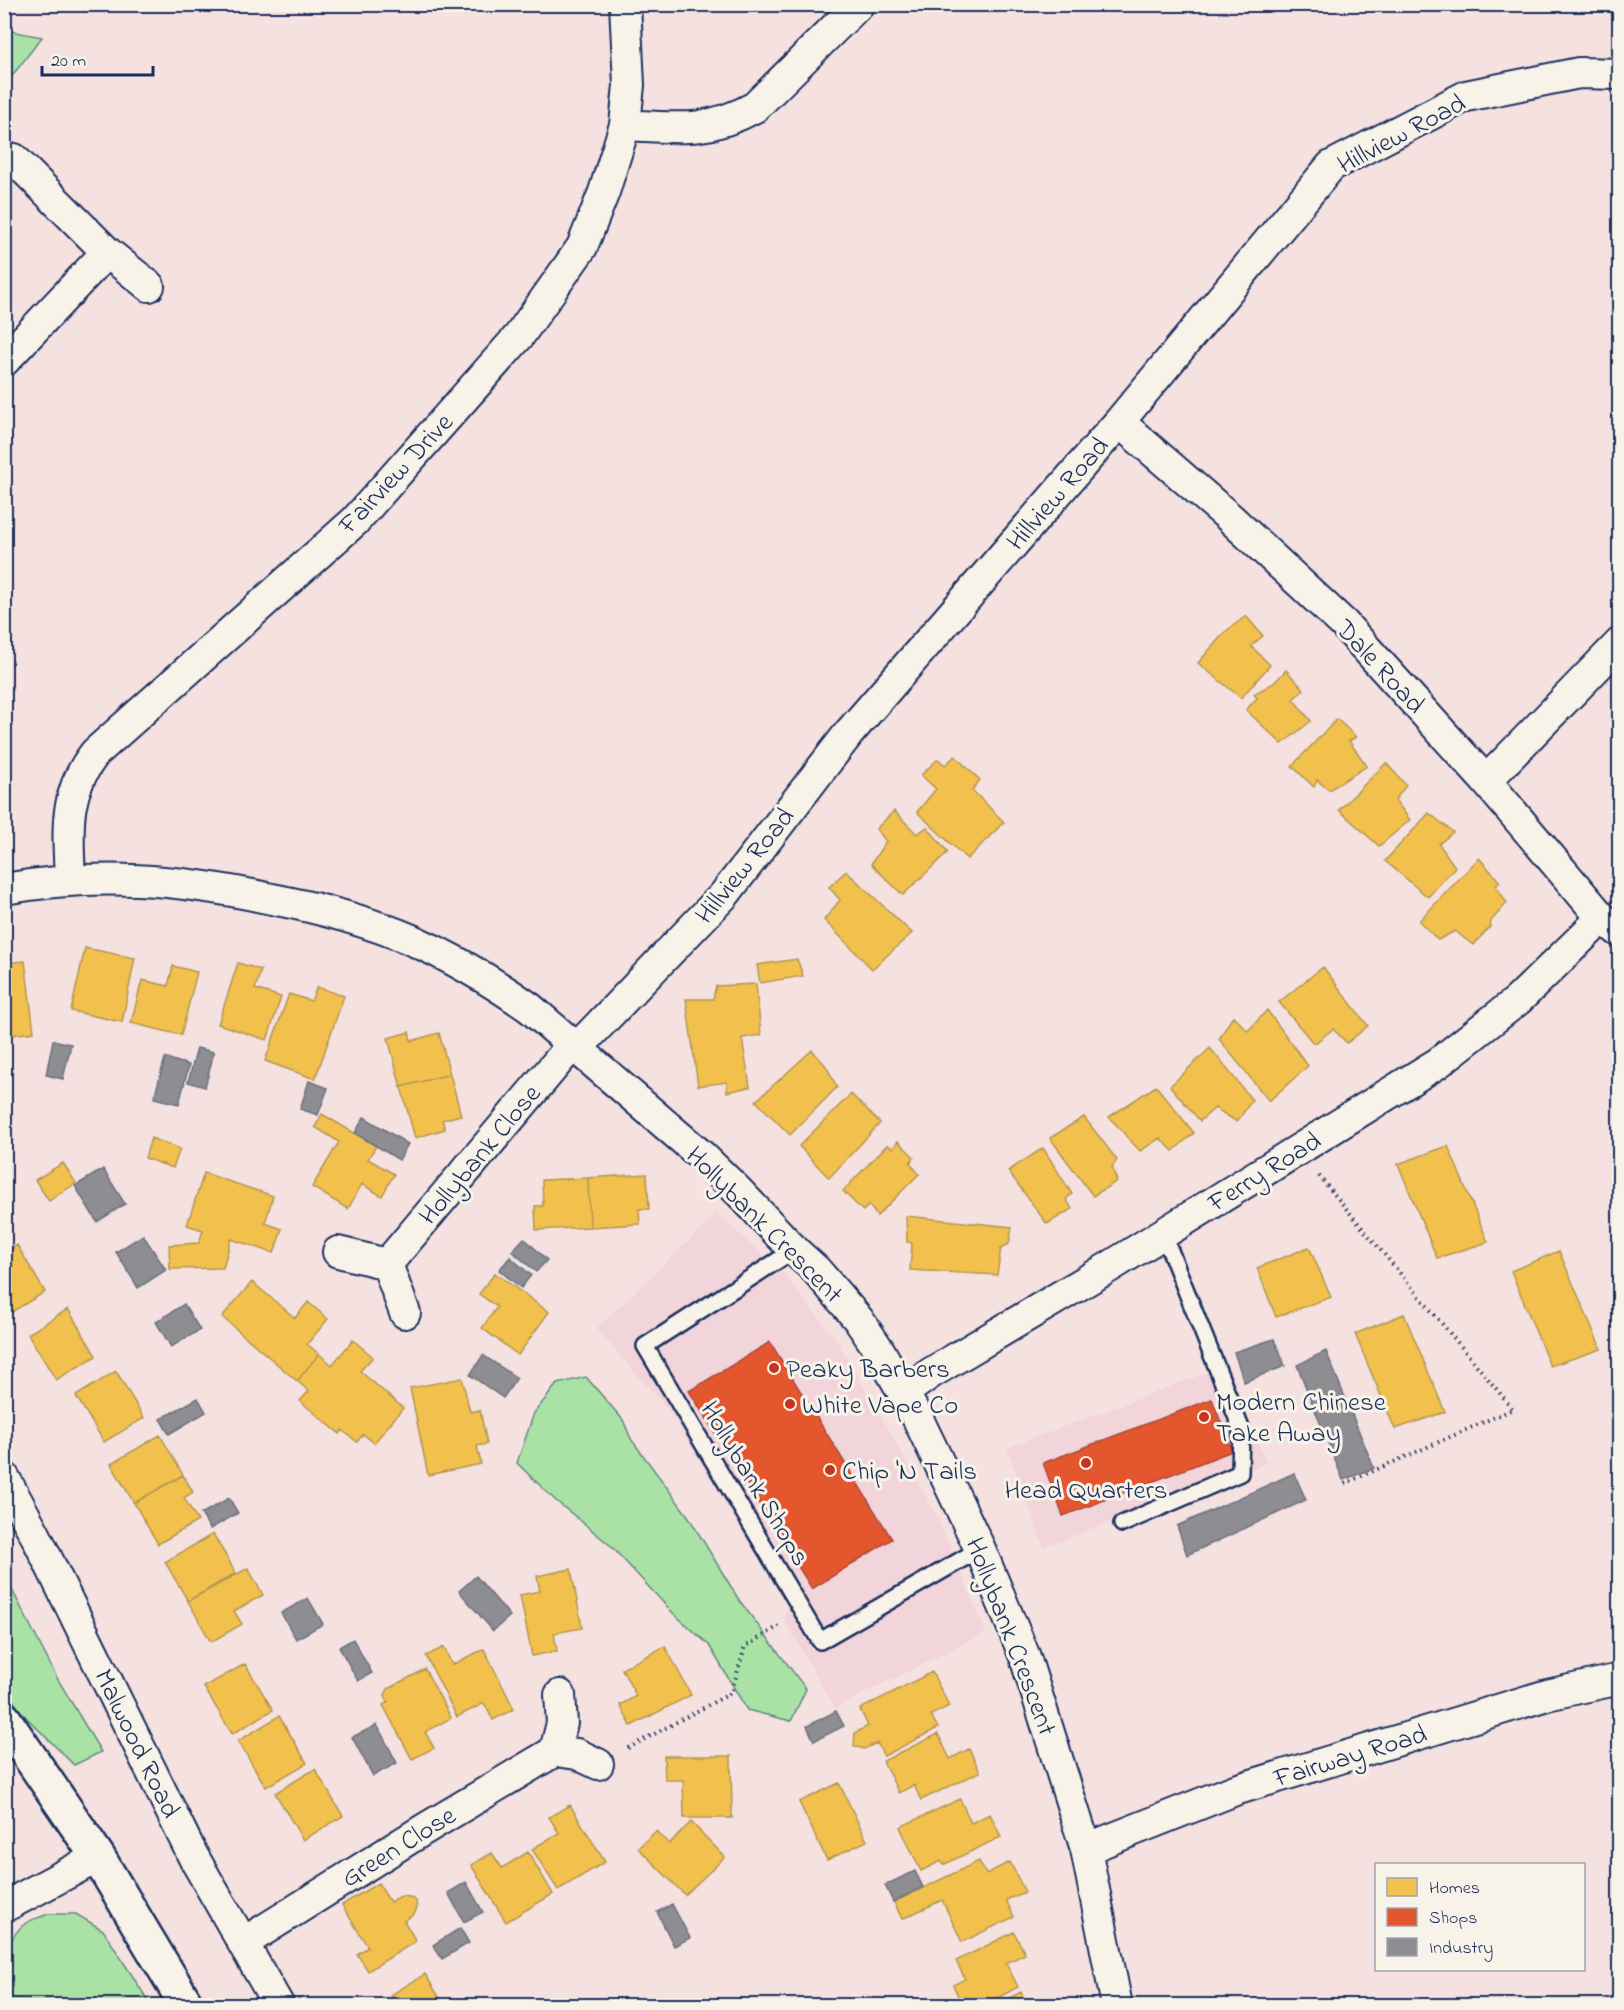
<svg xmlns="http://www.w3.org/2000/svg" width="1624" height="2010" font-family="'Indie Flower',sans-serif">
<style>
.built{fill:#f2d4db}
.green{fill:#aae2a6;stroke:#628882;stroke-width:1.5}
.homes{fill:#f2c14e;stroke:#b29553;stroke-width:1.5}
.shops{fill:#e4572e;stroke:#a84b3c;stroke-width:1.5}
.industry{fill:#8d8d92;stroke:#6b7182;stroke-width:1.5}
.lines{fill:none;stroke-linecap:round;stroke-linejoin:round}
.lane-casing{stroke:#1b2f5e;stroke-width:20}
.street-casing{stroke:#1b2f5e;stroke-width:34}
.secondary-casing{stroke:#1b2f5e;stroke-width:38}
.path{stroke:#1b2f5e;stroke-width:4;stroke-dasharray:1.5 4.5;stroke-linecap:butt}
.lane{stroke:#f7f3e8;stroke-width:15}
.street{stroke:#f7f3e8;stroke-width:30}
.secondary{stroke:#f7f3e8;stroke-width:33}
.poi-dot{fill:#c8321e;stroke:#f7f3e8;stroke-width:2}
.labels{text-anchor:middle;stroke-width:6;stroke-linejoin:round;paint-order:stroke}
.street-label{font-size:27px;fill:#1b2f5e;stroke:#f7f3e8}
.poi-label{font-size:27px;fill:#1b2f5e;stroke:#f7f3e8;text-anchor:start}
</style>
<rect width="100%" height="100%" fill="#f4e1e0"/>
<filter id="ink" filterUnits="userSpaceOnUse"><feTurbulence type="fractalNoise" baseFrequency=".0167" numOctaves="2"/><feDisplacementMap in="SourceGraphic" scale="12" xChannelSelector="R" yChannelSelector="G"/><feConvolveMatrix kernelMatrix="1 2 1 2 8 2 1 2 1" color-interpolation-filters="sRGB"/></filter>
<g filter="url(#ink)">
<path class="built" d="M717 1214 784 1274 837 1341 893 1437 938 1519 986 1632 835 1708 783 1618 788 1607 668 1409 596 1329Z
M1228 1365 1266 1463 1044 1547 1007 1448Z"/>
<path class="green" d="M5 30 42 37 5 85 4 30Z
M586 1377 623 1420 631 1439 688 1516 739 1600 806 1689 791 1721 747 1710 709 1645 673 1613 610 1545 555 1500 517 1463 534 1413 557 1384Z
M4 1574 57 1678 101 1752 74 1765 21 1712 5 1688Z
M48 1914H76L103 1930 151 2005H5C4 1977 0 1942 26 1923 32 1919 42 1917 48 1914Z"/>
<path class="homes" d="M1246 616 1263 636 1251 646 1270 665 1241 698 1198 663 1225 632Z
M1286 670 1304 690 1293 699 1311 721 1282 744 1246 710 1257 698 1254 694 1274 683Z
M1337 719 1356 737 1349 741 1367 766 1329 790 1317 780 1314 787 1292 766Z
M955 756 980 780 972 790 1004 822 967 859 917 812 936 789 921 775 938 759 945 765Z
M1386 763 1406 785 1395 800 1410 820 1379 846 1339 810Z
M894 811 917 834 927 827 948 852 903 895 871 864 886 841 876 829Z
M1429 813 1453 832 1439 844 1455 867 1428 897 1385 861Z
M1479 858 1500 882 1496 886 1507 903 1491 921 1490 927 1473 945 1455 931 1438 940 1419 921Z
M846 871 912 933 872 969 824 920 840 900 829 887Z
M85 948 135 958 122 1022 71 1011Z
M797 959 803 976 760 983 757 965Z
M25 961 34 1032 4 1036V963Z
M238 963 261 970 255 989 281 997 267 1040 218 1024Z
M173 966 197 972 181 1035 131 1023 142 980 168 986Z
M1323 967 1368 1026 1347 1043 1333 1029 1314 1044 1279 1002Z
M756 984 761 1035 742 1038 750 1087 727 1092V1082L698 1086 686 999H713L716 986Z
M317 987 344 996 315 1079 265 1061 289 994 311 1001Z
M1267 1010 1308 1066 1269 1101 1219 1039 1233 1016 1248 1031Z
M409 1032 411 1041 439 1033 450 1074 401 1087 388 1038Z
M1210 1048 1252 1100 1237 1122 1215 1108 1200 1121 1170 1086Z
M812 1050 826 1066 837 1087 790 1135 756 1101Z
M450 1074 461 1115 442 1120 445 1129 415 1138 401 1087Z
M1156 1086 1194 1133 1173 1151 1160 1138 1140 1151 1109 1117Z
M851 1094 880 1123 829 1178 799 1146Z
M322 1114 376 1146 368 1159 394 1174 382 1196 362 1184 348 1209 312 1187 339 1142 315 1127Z
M1084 1117 1117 1160 1112 1167 1117 1181 1093 1196 1050 1138Z
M151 1138 180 1149 173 1168 145 1158Z
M898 1141 914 1157 910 1163 919 1174 877 1216 869 1205 863 1211 843 1191 887 1145 893 1148Z
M1448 1146 1488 1242 1437 1258 1398 1164Z
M1043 1148 1072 1194 1066 1199 1072 1209 1047 1224 1008 1171Z
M63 1163 76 1183 49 1201 35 1180Z
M204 1173 273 1196 265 1223 282 1229 274 1253 231 1239 223 1268 170 1269 169 1245 199 1243 203 1230 187 1225Z
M647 1174 649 1209H639L640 1224 590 1227 588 1178Z
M588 1178 590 1227 536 1230 535 1206H543L542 1180Z
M906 1216 1012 1227 1009 1244 1001 1248 997 1275 910 1270 912 1243 907 1242Z
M17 1245 45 1292 5 1316 4 1253Z
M1309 1247 1331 1297 1276 1317 1257 1268Z
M1559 1251 1601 1349 1550 1366 1511 1271Z
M495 1273 549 1312 518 1355 482 1328 497 1307 479 1294Z
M252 1282 295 1318 308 1302 328 1319 307 1344 319 1354 297 1381 222 1317Z
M68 1309 96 1356 56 1380 28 1334Z
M1404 1314 1445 1412 1395 1429 1355 1334Z
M353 1340 373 1357 360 1371 403 1408 374 1443 363 1434 357 1442 342 1430 340 1434 300 1401 309 1391 297 1381 319 1354 332 1365Z
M116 1371 144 1418 104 1442 76 1396Z
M462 1378 470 1412 480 1410 487 1444 477 1446 481 1464 428 1475 410 1388Z
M160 1435 183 1475 134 1503 111 1464Z
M183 1475 193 1492 184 1498 198 1521 158 1544 134 1503Z
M213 1534 236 1573 188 1601 165 1562Z
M248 1568 263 1595 234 1611 242 1624 211 1642 188 1601Z
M571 1569 582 1628 554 1633 557 1651 532 1656 520 1595 540 1591 537 1576Z
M665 1646 691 1695 631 1726 620 1705 636 1696 622 1669Z
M444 1647 452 1665 484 1649 514 1709 493 1720 484 1703 457 1717 426 1656Z
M245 1664 273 1710 232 1734 204 1687Z
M425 1669 451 1718 425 1732 434 1748 412 1759 383 1705 388 1702 385 1695 388 1689Z
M932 1672 949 1706 931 1715 938 1728 884 1756 877 1743 864 1749 854 1746 855 1733 868 1726 860 1709Z
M279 1716 307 1763 266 1787 238 1741Z
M938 1734 950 1759 969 1749 980 1772 921 1800 914 1785 899 1793 883 1761Z
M664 1756H731L732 1818H684L683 1780H665Z
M315 1769 343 1816 303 1840 275 1793Z
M839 1783 867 1841 827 1860 799 1802Z
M960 1799 971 1823 990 1814 1001 1837 943 1865 941 1861 921 1871 900 1827Z
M570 1805 605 1862 558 1890 532 1849 559 1833 549 1817Z
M691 1822 725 1857 685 1895 638 1848 656 1831 669 1844Z
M528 1852 553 1894 506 1922 471 1865 492 1853 502 1868Z
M979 1861 986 1874 1010 1862 1025 1892 1006 1900 1014 1917 962 1942 942 1900 902 1919 894 1902Z
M378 1883 390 1902 401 1896 410 1897 416 1901 417 1908 414 1914 404 1921 416 1941 368 1971 357 1954 368 1947 342 1905Z
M1014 1932 1025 1954 1006 1963 1018 1987 983 2006H963L953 1985 965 1979 956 1961Z
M425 1974 444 2005 397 2006 391 1995Z
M1021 1992 1028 2006H993Z"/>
<path class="shops" d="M770 1342 892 1539 812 1589 689 1391Z
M1212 1399 1232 1451 1063 1516 1043 1463Z"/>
<path class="industry" d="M53 1040 71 1044 63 1079 46 1075Z
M197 1048 214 1052 205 1087 188 1082Z
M165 1058 189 1065 179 1104 154 1098Z
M309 1081 328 1088 318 1115 300 1109Z
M364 1117 408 1144 399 1160 355 1133Z
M103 1169 125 1204 97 1222 75 1186Z
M143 1235 166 1270 138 1288 116 1252Z
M524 1238 547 1260 536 1272 512 1251Z
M510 1257 531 1275 521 1288 499 1270Z
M184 1304 200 1330 171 1347 156 1322Z
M1274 1339 1285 1366 1244 1382 1234 1352Z
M1326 1351 1374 1468 1343 1480 1297 1365Z
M483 1355 517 1378 503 1398 470 1375Z
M198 1398 206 1412 169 1434 160 1419Z
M1294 1473 1306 1500 1187 1555 1177 1526Z
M229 1498 238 1513 210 1529 201 1514Z
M476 1576 510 1616 493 1631 459 1591Z
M308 1598 323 1624 296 1639 281 1613Z
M353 1639 372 1673 358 1681 339 1647Z
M836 1711 844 1726 814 1741 807 1726Z
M377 1725 397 1763 373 1776 352 1737Z
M915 1871 923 1887 893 1902 885 1885Z
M466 1882 483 1912 464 1922 448 1893Z
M672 1904 690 1938 674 1946 657 1912Z
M460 1928 469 1943 442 1959 433 1945Z"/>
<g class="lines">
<defs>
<path id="lane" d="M794 1250 645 1346 820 1641 980 1549
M1122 1524 1240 1473 1241 1428 1163 1233"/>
<path id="street" d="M625 125C677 128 708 133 755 107L859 4
M14 159 107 252 149 286
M4 361 107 252
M1119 422 1229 517 1344 624 1486 781 1602 918 1620 932
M1486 781 1620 643
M70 879C68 830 63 794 95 753L355 521 519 336 582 247 604 192 625 125 629 85 625 4
M4 889C98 872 179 879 272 899 319 908 367 921 412 940 453 958 493 982 530 1008L702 1156 739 1192 794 1250 816 1270 858 1319 879 1350 917 1417 943 1471 980 1549 1025 1657 1086 1849 1117 2006
M577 1048 724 895 849 733 1119 422 1331 166 1466 96 1579 73 1620 74
M338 1252 387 1264 405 1313
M387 1264 572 1045
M903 1393 931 1373 1111 1266 1438 1063 1518 1000 1602 918
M4 1477 36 1536 193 1856 279 2006
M555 1751 562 1723 560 1695
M1086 1849 1235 1790 1547 1695 1620 1679
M4 1907 98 1857
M243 1943 423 1830 555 1751 577 1754 598 1764"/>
<path id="secondary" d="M4 1719 98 1857 187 2006"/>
</defs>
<use href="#lane" class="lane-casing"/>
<use href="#street" class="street-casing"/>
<use href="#secondary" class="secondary-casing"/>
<path class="path" d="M1319 1176 1513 1409 1344 1484
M628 1748 731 1693 745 1647 779 1626"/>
<use href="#lane" class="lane"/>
<use href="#street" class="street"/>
<use href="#secondary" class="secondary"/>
</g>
</g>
<g class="poi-dot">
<circle cx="774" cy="1368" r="6"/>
<circle cx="790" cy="1404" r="6"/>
<circle cx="1204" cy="1417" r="6"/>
<circle cx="1086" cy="1463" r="6"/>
<circle cx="830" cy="1470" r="6"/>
</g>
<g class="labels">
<g class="street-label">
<text transform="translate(1401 133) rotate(-28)" y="9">Hillview Road</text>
<text transform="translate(395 473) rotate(-47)" y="9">Fairview Drive</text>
<text transform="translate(1057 493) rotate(-49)" y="9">Hillview Road</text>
<text transform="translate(1381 666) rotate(47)" y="9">Dale Road</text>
<text transform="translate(744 865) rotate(-51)" y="9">Hillview Road</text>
<text transform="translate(479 1154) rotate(-50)" y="9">Hollybank Close</text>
<text transform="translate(1264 1171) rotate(-32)" y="9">Ferry Road</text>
<text transform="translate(765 1224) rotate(45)" y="9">Hollybank Crescent</text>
<text transform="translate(756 1483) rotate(59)" y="9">Hollybank Shops</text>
<text transform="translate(1012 1636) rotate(69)" y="9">Hollybank Crescent</text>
<text transform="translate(138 1743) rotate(64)" y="9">Malwood Road</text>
<text transform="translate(1350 1755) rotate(-17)" y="9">Fairway Road</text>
<text transform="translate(398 1846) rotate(-32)" y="9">Green Close</text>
</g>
<g class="poi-label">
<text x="786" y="1377">Peaky Barbers</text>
<text x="1216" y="1410">Modern Chinese<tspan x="1216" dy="31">Take Away</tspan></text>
<text x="802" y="1413">White Vape Co</text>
<text x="842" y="1479">Chip 'N Tails</text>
<text x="1086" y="1498" text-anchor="middle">Head Quarters</text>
</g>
</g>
<rect width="1624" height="2010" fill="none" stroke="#f7f3e8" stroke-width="24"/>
<rect x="12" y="12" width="1600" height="1986" fill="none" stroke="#1b2f5e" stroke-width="2" filter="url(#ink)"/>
<rect x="1375" y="1863" width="210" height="108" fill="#f7f3e8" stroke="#9fa5b1" stroke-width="1.5"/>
<rect x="1387" y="1878" width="30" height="18" fill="#f2c14e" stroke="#9fa5b1" stroke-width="1.5"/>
<text x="1429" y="1893" font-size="18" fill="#1b2f5e">Homes</text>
<rect x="1387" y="1908" width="30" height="18" fill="#e4572e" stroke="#9fa5b1" stroke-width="1.5"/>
<text x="1429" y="1923" font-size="18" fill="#1b2f5e">Shops</text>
<rect x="1387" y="1938" width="30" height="18" fill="#8d8d92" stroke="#9fa5b1" stroke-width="1.5"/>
<text x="1429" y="1953" font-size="18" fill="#1b2f5e">Industry</text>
<path d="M42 66v9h111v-9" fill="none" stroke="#1b2f5e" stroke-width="3"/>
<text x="51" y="66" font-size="18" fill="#1b2f5e" stroke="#f7f3e8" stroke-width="4.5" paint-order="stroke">20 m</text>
</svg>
